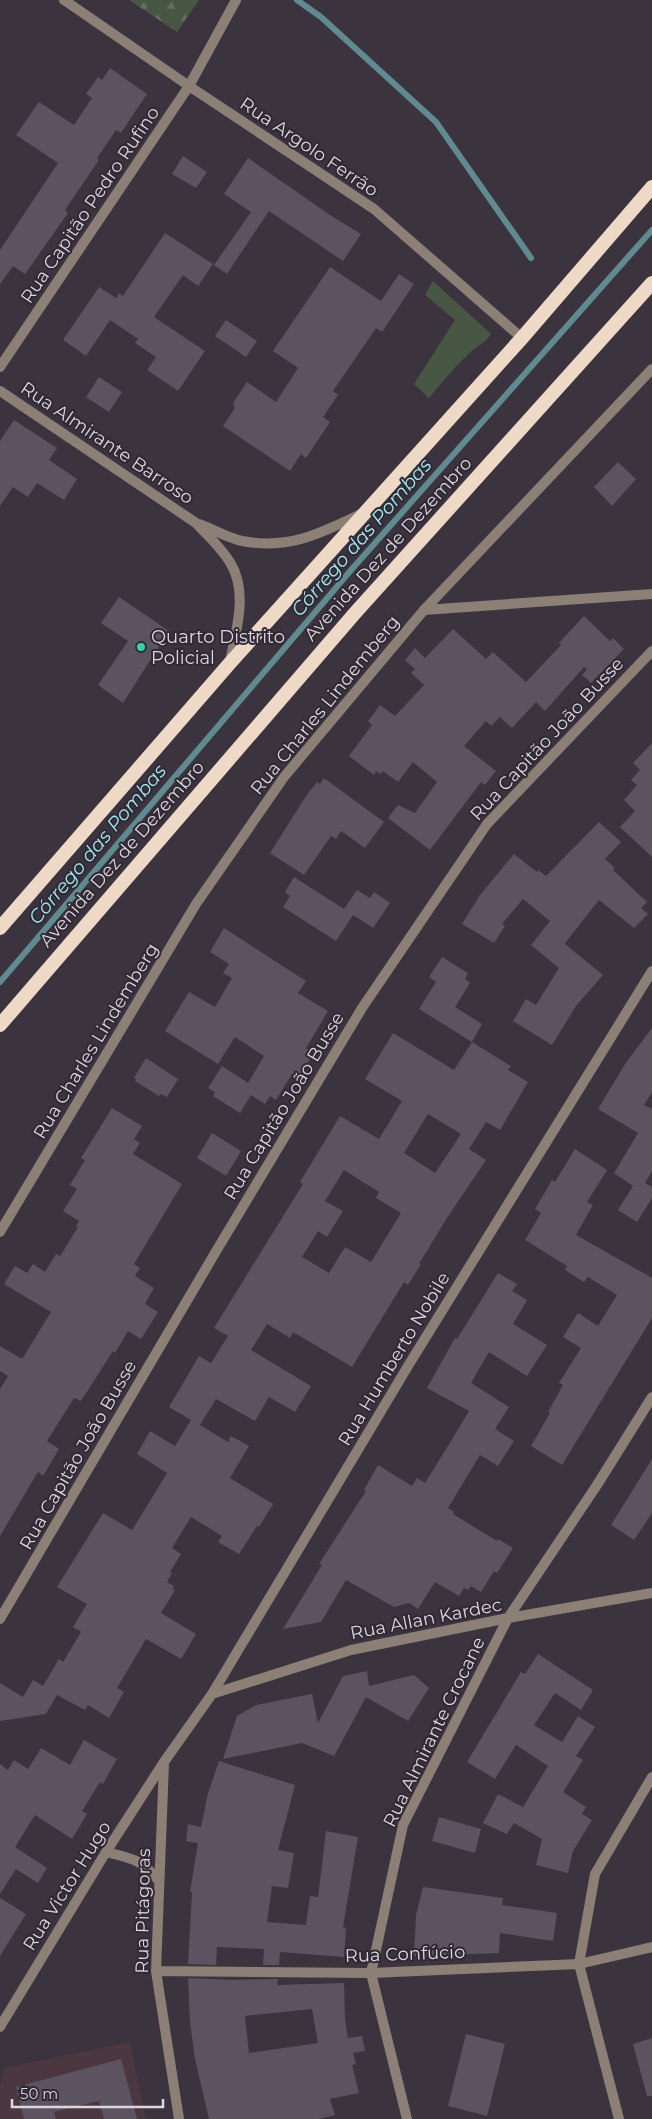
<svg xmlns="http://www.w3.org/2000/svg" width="652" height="2119" font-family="Montserrat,sans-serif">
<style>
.education{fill:#4b373f}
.grass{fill:#485744}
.forest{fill:url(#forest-firs)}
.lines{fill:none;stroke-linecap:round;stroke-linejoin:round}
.stream{stroke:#5f8a8f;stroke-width:6}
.building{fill:#5c5360;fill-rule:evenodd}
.minor{stroke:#8c7f76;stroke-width:10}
.tertiary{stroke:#8c7f76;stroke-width:10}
.trunk{stroke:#eed8c6;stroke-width:14}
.poi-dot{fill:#2dd4ab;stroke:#312934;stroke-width:2}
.labels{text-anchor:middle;stroke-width:4;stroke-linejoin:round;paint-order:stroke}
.street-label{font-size:18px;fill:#dcd7df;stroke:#312934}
.poi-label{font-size:18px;fill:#dcd7df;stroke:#312934;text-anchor:start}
.water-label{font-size:19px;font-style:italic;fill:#9debf4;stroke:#312934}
</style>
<defs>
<pattern id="forest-firs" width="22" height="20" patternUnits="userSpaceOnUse" patternTransform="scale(1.25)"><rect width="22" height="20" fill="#485744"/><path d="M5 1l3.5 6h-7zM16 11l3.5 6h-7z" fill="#626e5f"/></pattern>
</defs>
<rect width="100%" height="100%" fill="#3b333e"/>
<path class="education" d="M130 2042 146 2119H0V2084L4 2068Z"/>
<path class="grass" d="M433 281 491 334C486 342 480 344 473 350 457 364 443 381 429 398L414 384 455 320 425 295Z"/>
<path class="forest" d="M129 0H199L177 32Z"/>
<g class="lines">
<path class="stream" d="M297 0 321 17 436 122 531 258
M0 982 352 569 652 230"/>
</g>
<path class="building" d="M110 68 147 94 121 133 116 130 97 158 99 160 65 210 68 213 25 274 13 266 0 284V250L58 163 16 135 39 102 74 125 92 98 86 94 98 77 102 80Z
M183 156 207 172 196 188 172 174Z
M248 158 330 215 361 234 343 261 269 211 227 274 214 265 251 212 224 194Z
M165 233 213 264 198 286 183 275 154 317 205 351 178 391 147 370 156 357 135 343 138 339 110 320 86 356 63 340 99 287 116 298 119 293 123 296Z
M330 267 381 301 399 274 414 284 382 332 376 328 333 391 338 395 323 417 330 422 306 458 301 454 290 471 223 426 235 408 233 403 247 382 276 402 298 368 273 351Z
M226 320 257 341 246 357 215 336Z
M99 377 122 392 109 412 86 397Z
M14 420 57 448 49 460 77 479 64 500 37 483 28 497 13 487 0 506V441Z
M618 462 636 479 612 506 594 487Z
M119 597 169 631 123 703 98 685 128 641 101 623Z
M584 616 610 641 613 638 624 649 591 683 582 675 587 669 584 667 545 711 536 702 512 728 500 717 491 726 486 721 464 746 496 771 485 785 481 782 430 850 388 818 398 805 415 813 437 782 413 762 398 782 383 771 380 774 376 771 374 775 349 756 372 725 368 721 380 705 395 716 424 685 411 673 415 669 405 660 415 648 425 658 453 629 486 659 493 652 526 682 561 645 559 643Z
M652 743V857L620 827 635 811 624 800 637 785 631 780 640 770 633 763Z
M324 778 384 822 365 848 341 831 336 839 331 836 304 875 270 853 306 796 317 782 320 784Z
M599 822 621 842 605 859 615 868 613 870 647 902 641 908 648 914 634 928 599 900 566 942 565 944 603 975 576 1006 552 1045 513 1021 526 999 536 1005 559 968 531 945 550 921 523 899 502 924 505 926 494 943 462 924 480 895 514 854 537 872 538 870 546 876Z
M294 877 344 909 357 890 370 898 374 892 390 903 373 928 353 915 336 941 283 907 290 896 285 892Z
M224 928 306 981 298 993 328 1011 306 1048 314 1053 298 1078 292 1074 276 1100 270 1096 265 1104 251 1095 240 1113 213 1096 215 1092 208 1088 222 1066 248 1083 264 1056 235 1037 218 1064 165 1031 189 992 215 1007 232 978 223 973 229 964 210 952Z
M442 957 468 973 465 979 470 983 455 1007 482 1024 472 1042 419 1009 436 982 429 977Z
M652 1028V1092L644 1105 652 1109V1171L645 1183 652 1187V1198L637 1222 618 1210 633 1186 614 1173 638 1133 598 1109 627 1061Z
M393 1033 454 1070 472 1042 511 1066 508 1070 528 1082 500 1130 486 1122 469 1149 486 1160 447 1218 422 1259 419 1263 421 1264 408 1285 404 1282 352 1367 293 1332 290 1338 267 1324 251 1350 311 1386 295 1412 269 1397 255 1421 216 1399 200 1425 228 1442 231 1436 249 1446 230 1478 273 1504 259 1527 257 1526 239 1554 218 1542 222 1536 191 1517 172 1548 181 1554 170 1572 172 1573 167 1582 174 1586 172 1589 175 1590 161 1613 196 1634 181 1659 146 1639 117 1688 124 1692 109 1718 88 1705 85 1710 57 1695 46 1714 0 1721V1683L23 1697 33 1680 43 1686 59 1659 63 1662 81 1632 73 1627 87 1604 57 1587 103 1513 132 1530 150 1501 167 1473 137 1454 150 1431 175 1446 191 1420 169 1407 199 1356 211 1363 228 1336 214 1328 303 1184 300 1182 340 1116 379 1139 402 1101 365 1079ZM428 1114 461 1134 435 1173 404 1153ZM344 1170 379 1192 376 1198 401 1213 371 1262 345 1247 329 1273 302 1257 318 1231 327 1237 343 1211 325 1201Z
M146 1058 178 1079 167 1097 161 1094 159 1096 135 1081 136 1079 134 1078Z
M112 1108 142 1126 134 1139 140 1143 133 1154 182 1184 134 1264 140 1268 135 1276 154 1288 145 1304 158 1312 141 1339 128 1331 115 1353 113 1351 81 1401 74 1398 47 1441 59 1449 43 1476 38 1472 0 1536V1389L8 1376 0 1371V1346L22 1359 51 1312 4 1284 15 1266 27 1273 33 1264 45 1272 56 1254 60 1256 78 1227 76 1226 79 1221 63 1211 77 1189 70 1185 85 1160 81 1158Z
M212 1133 241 1151 226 1176 197 1158Z
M575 1149 607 1170 587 1202 593 1205 576 1235 652 1278V1318L562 1465 531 1446 550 1413 548 1412 563 1385 559 1383 581 1348 563 1337 578 1313 598 1326 617 1295 588 1277 584 1282 565 1270 567 1266 525 1240 541 1213 535 1209 552 1180 555 1182Z
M498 1273 517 1284 512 1291 527 1300 513 1324 547 1345 527 1376 489 1352 471 1383 509 1407 495 1429 514 1441 498 1466 480 1455 448 1508 454 1512 453 1514 497 1541 498 1539 513 1548 497 1573 494 1571 481 1592 471 1586 468 1590 464 1588 459 1596 435 1582 418 1609 409 1603 394 1607 346 1580 321 1622 283 1629 322 1565 319 1564 366 1491 364 1490 378 1465 412 1486 417 1478 425 1483 451 1441 469 1411 427 1388 455 1338 457 1339Z
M652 1459V1513L634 1540 611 1525Z
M538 1654 593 1690 581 1710 555 1693 534 1725 562 1742 578 1716 595 1727 576 1756 583 1760 563 1792 586 1807 582 1814 592 1820 573 1851 568 1873 536 1865 542 1839 514 1823 507 1834 483 1823 498 1794 523 1807 548 1766 516 1745 495 1779 467 1762 521 1672 525 1674Z
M367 1671 369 1686 414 1675 429 1688 408 1721 366 1697 334 1756 302 1743 223 1759 237 1716 256 1705 312 1694 318 1723 343 1676Z
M84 1740 117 1759 103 1784 100 1782 82 1811 87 1814 72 1839 35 1815 15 1847 47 1868 38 1883 16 1869 0 1894V1764L8 1770 14 1760 28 1769 41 1748 70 1765Z
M219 1761 295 1785 278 1850 294 1853 288 1888 272 1886 267 1922 306 1925 310 1896 318 1897 326 1831 358 1837 343 1927 346 1928 344 1957 280 1952 279 1965H263L264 1949 217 1947 216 1965 188 1964 192 1892H190L198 1843 186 1841 188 1824 201 1827 208 1793Z
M439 1817 481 1829 475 1853 432 1841Z
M423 1887 503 1898 502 1905 557 1913 553 1941 500 1933 499 1953 414 1956 416 1915Z
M0 1898 26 1914 0 1956Z
M188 1978 231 1980 278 1979 277 1985 344 1983 345 2019 348 2038 362 2036 365 2051 353 2053 356 2064 352 2065 359 2093 330 2099 335 2115 319 2119H209L195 2059 190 2023ZM312 2009 318 2043 249 2053 245 2016Z
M466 2034 505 2044 487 2116 448 2106Z
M652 2038V2096H647L633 2044Z
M121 2059 137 2119H104L99 2101 54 2112 56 2119H24L16 2087Z"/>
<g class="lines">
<path class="minor" d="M64 0 189 86 374 209 522 338
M0 367 189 86 236 0
M0 391 196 523C208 536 222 548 231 564 248 593 236 631 230 662
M199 524C213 529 228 538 242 541 290 550 321 533 363 513
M424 610 652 594
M0 1619 215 1253 362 1008 487 824 652 651
M212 1694 351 1650 508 1618 652 1593
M164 1763 156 1971 179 2119
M106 1852C132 1858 142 1860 159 1881
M156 1971 371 1973 579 1964 652 1947
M0 2027 106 1852 164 1762 212 1694 408 1366 652 971
M407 2119 371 1973 403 1825 508 1618 597 1485 652 1397
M619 2119 579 1964 595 1874 652 1777"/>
<path class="tertiary" d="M0 1232 196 904 284 777 424 610 652 369"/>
<path class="trunk" d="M0 928 230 663 522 338 652 187
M0 1025 355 613 652 283"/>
</g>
<circle class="poi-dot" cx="141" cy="647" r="5"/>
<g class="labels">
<g class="street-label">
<text transform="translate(309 147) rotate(34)" y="6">Rua Argolo Ferrão</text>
<text transform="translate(90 205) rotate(-56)" y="6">Rua Capitão Pedro Rufino</text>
<text transform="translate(107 443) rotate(34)" y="6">Rua Almirante Barroso</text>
<text transform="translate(388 549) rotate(-48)" y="6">Avenida Dez de Dezembro</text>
<text transform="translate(325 705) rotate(-51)" y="6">Rua Charles Lindemberg</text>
<text transform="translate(547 739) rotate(-47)" y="6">Rua Capitão João Busse</text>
<text transform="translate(122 854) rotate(-49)" y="6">Avenida Dez de Dezembro</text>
<text transform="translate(96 1041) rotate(-59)" y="6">Rua Charles Lindemberg</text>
<text transform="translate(284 1106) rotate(-59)" y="6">Rua Capitão João Busse</text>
<text transform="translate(394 1359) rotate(-59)" y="6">Rua Humberto Nobile</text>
<text transform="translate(78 1455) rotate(-60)" y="6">Rua Capitão João Busse</text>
<text transform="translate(426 1619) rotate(-11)" y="6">Rua Allan Kardec</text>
<text transform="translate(434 1732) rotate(-64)" y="6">Rua Almirante Crocane</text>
<text transform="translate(67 1886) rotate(-58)" y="6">Rua Victor Hugo</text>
<text transform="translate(143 1911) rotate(-89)" y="6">Rua Pitágoras</text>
<text transform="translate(405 1954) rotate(-2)" y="6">Rua Confúcio</text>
</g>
<g class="poi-label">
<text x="151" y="643">Quarto Distrito<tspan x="151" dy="21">Policial</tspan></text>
</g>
<g class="water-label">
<text transform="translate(361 537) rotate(-49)" y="7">Córrego das Pombas</text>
<text transform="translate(97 844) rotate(-50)" y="7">Córrego das Pombas</text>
</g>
</g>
<path d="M12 2099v8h151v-8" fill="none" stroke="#dcd7df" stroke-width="2.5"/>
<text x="20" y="2099" font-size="15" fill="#dcd7df" stroke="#312934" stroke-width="4" paint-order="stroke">50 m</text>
</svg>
